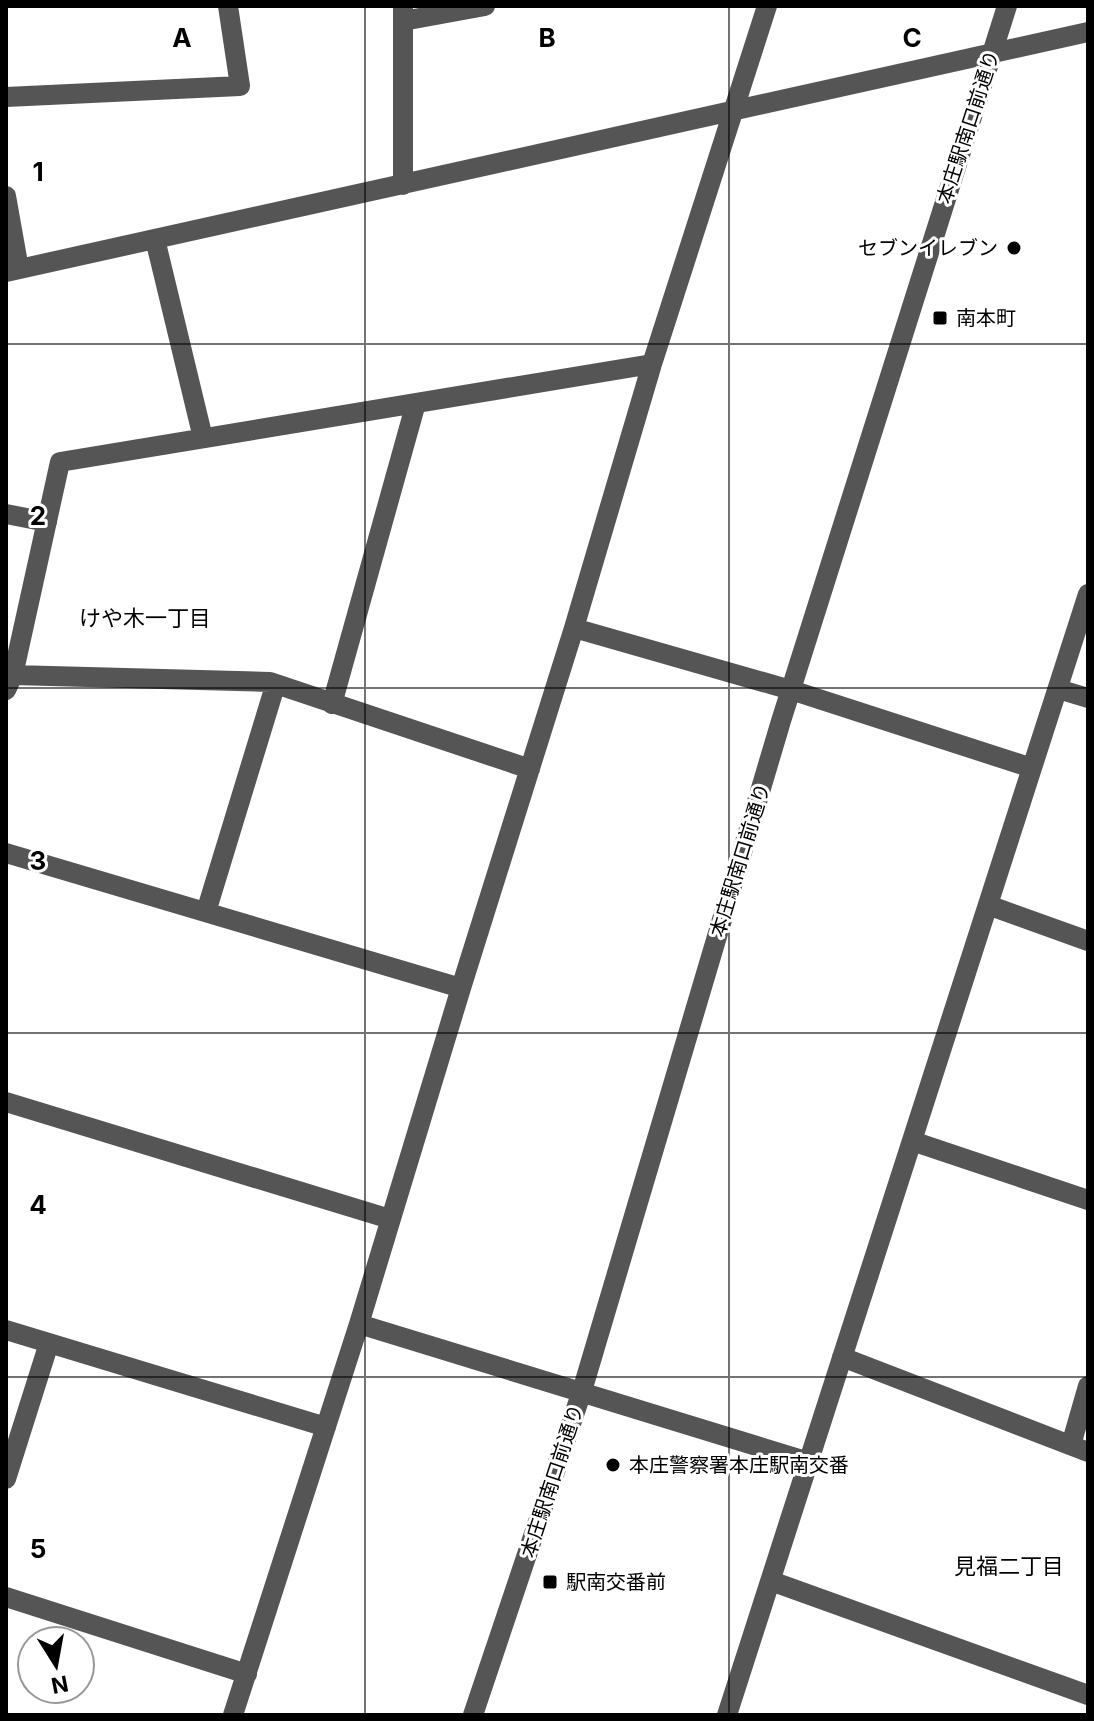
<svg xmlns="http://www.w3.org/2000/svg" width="1094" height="1721" font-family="Inter,'Noto Sans JP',sans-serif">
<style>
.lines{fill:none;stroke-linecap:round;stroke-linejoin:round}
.minor{stroke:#555;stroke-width:20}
.grid{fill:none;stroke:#000;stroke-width:2;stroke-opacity:0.55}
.poi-dot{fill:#000;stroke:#fff;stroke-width:3}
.labels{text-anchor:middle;stroke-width:6;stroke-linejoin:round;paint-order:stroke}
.street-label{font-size:20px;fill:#000;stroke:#fff}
.poi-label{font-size:20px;fill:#000;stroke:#fff;text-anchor:start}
.neighbourhood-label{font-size:22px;fill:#000;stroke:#fff}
.grid-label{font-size:26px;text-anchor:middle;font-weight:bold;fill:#000;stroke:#fff;stroke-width:6;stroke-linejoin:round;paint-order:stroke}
</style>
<rect width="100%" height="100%" fill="#fff"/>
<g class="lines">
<path class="minor" d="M403 6V185
M403 21 485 6
M6 97 240 86 228 6
M6 196 19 269
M155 239 203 438
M6 272 1088 32
M6 514 47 522
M574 628 791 690 1032 768
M13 675 270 682 530 769
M1058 689 1088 698
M6 690 13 675 60 462 652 364
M332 704 416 403
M6 853 461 988
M988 905 1088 941
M206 912 275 686
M6 1102 390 1219
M912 1141 1088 1200
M359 1324 809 1462
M6 1330 326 1427
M842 1357 1088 1452
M1071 1445 1088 1386
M6 1479 49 1343
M771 1581 1088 1695
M6 1597 247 1674
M233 1715 359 1324 461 988 574 628 652 364 767 6
M473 1715 582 1391 781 721 1007 6
M727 1715 1088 594"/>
</g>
<path class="grid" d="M365 6V1715M729 6V1715M6 344H1088M6 688H1088M6 1033H1088M6 1377H1088"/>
<g class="poi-dot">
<circle cx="1014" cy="248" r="8"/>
<rect x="932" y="310" width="16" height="16" rx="4"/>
<circle cx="613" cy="1465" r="8"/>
<rect x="542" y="1574" width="16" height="16" rx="4"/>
</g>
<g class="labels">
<g class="street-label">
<text transform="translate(968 127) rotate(-72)" y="7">本庄駅南口前通り</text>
<text transform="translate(740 860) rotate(-73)" y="7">本庄駅南口前通り</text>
<text transform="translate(552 1481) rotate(-72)" y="7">本庄駅南口前通り</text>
</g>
<g class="poi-label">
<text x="998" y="255" text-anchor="end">セブンイレブン</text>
<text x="956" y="325">南本町</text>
<text x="629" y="1472">本庄警察署本庄駅南交番</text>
<text x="566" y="1589">駅南交番前</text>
</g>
<g class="neighbourhood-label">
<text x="145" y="626">けや木一丁目</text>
<text x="1009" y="1574">見福二丁目</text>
</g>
</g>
<g class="grid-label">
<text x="182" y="47">A</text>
<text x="547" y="47">B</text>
<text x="912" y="47">C</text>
<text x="38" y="181">1</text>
<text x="38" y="525">2</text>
<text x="38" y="870">3</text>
<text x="38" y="1214">4</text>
<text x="38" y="1558">5</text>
</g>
<rect width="1094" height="1721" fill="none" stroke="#000000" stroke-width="16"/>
<g transform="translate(56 1665) rotate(169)"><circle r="38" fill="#ffffff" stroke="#999999" stroke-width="2"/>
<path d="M0-6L14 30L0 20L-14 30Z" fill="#000000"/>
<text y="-12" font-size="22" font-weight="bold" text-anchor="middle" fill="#000000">N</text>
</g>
</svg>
